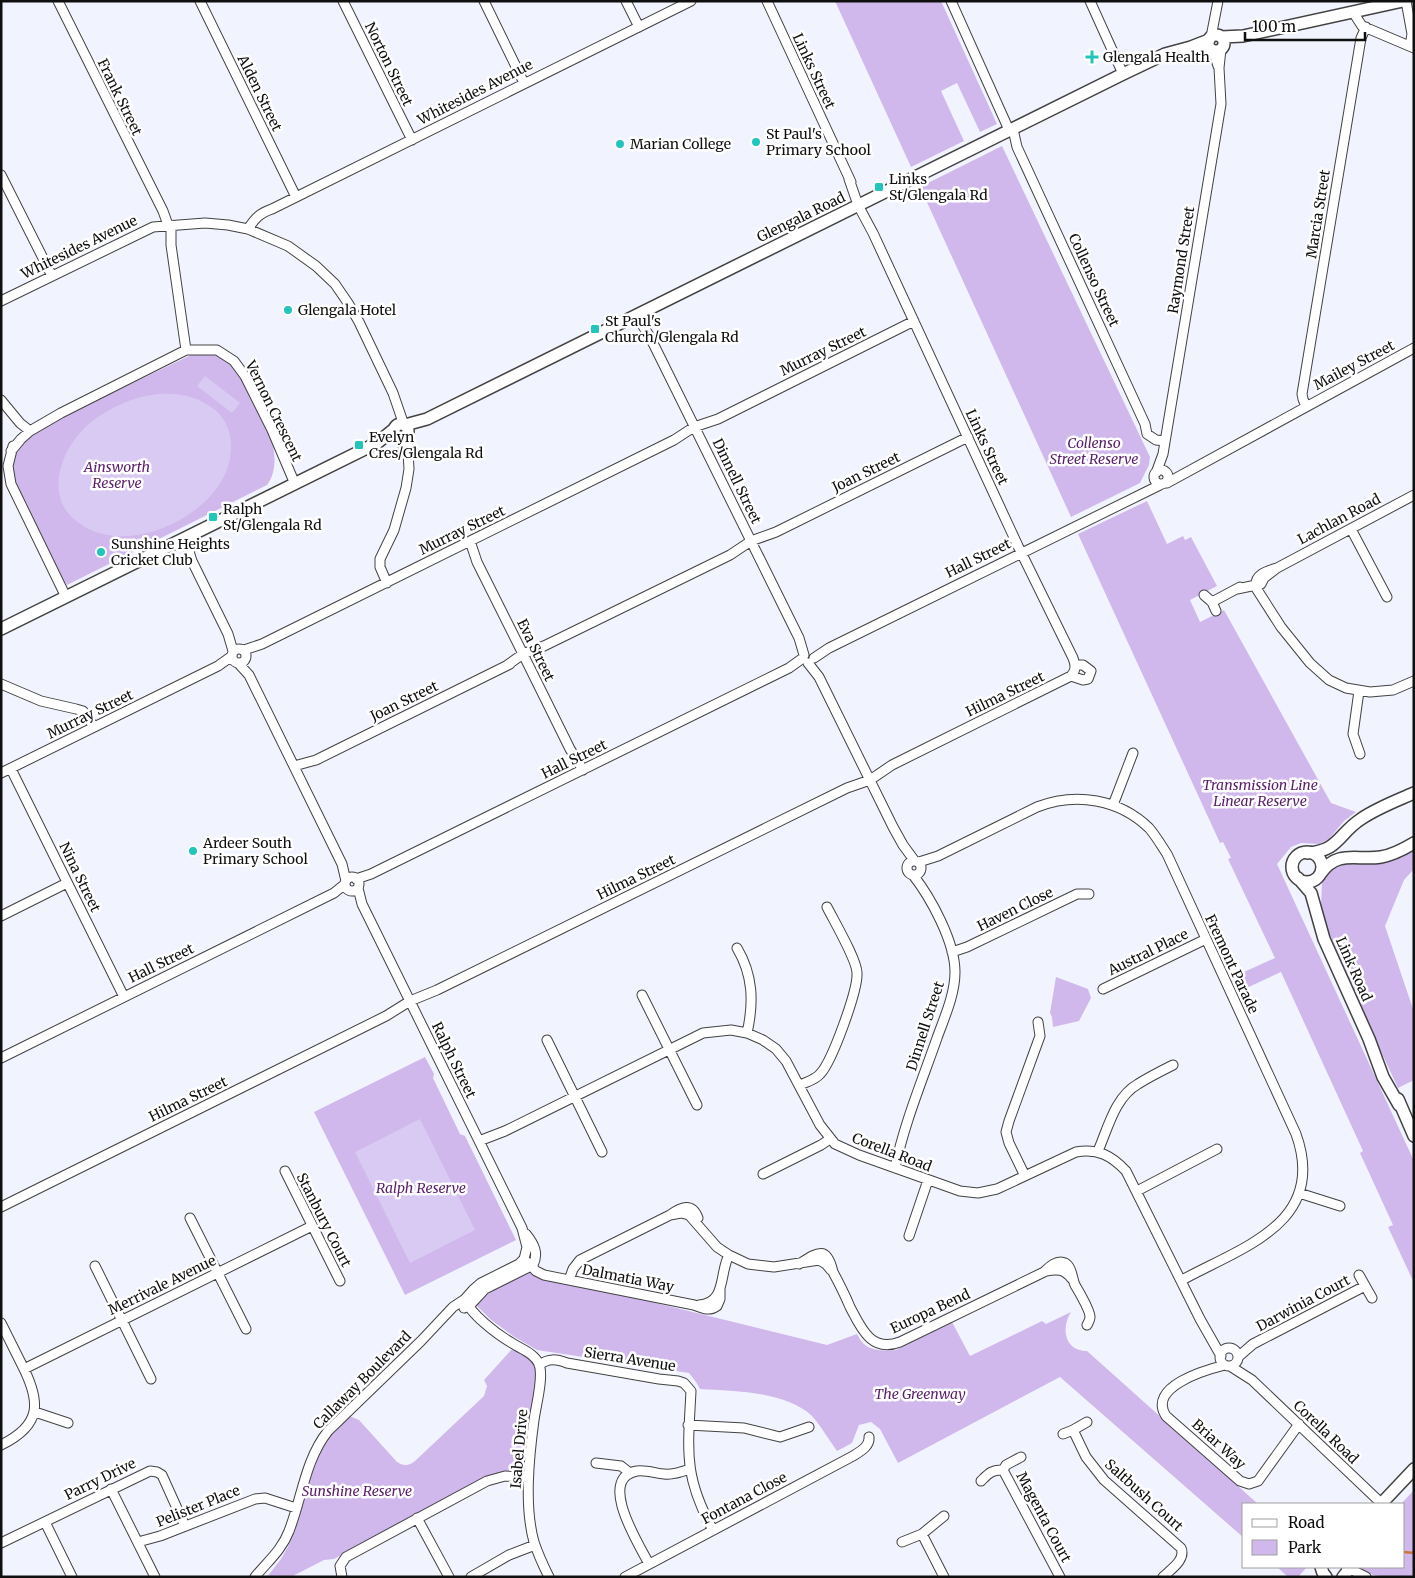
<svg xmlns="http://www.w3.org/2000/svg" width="1415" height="1578" font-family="Merriweather,serif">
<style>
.green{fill:#d0b8ec}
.pitch{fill:#d8caf2}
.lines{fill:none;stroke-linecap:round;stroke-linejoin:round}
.stream{stroke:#d37437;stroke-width:2.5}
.minor-casing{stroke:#424242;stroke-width:11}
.tertiary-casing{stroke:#424242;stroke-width:14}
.minor{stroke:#fff;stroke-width:9}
.tertiary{stroke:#fff;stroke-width:11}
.poi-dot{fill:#20c5bc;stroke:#fff;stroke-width:2}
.labels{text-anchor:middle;stroke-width:5;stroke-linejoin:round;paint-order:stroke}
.poi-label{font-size:14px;fill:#0f0f0f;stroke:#fff;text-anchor:start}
.street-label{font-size:14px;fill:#0f0f0f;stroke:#fff}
.park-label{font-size:14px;font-style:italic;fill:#591c6a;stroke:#fff}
</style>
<rect width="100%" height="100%" fill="#f1f4ff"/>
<path class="green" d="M835 1H941L997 124 980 132 957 83 941 91 964 141 911 167Z
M1002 146 1150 457 1149 465 1140 483 1071 517 920 187Z
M193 354C218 354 224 354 240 375L272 442C276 457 276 473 267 485L67 585 61 577 14 482C10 455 17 449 35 430Z
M1147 501 1167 544 1183 536 1185 540 1191 537 1217 586 1190 600 1200 622 1224 610 1331 803 1356 812 1344 821 1329 839 1319 844 1301 843 1291 847 1277 864 1414 1161V1283L1388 1227 1393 1225 1360 1153 1363 1151 1281 972 1240 991 1233 977 1275 958 1228 859 1231 858 1223 842 1220 843 1078 534Z
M1414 847V869L1404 880 1385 926 1414 1012V1080L1398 1088 1329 940 1321 906 1322 884 1324 876 1334 865Z
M1056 977 1088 989 1091 998 1079 1021 1053 1027 1052 1017 1050 1013Z
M425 1057 434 1074 433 1078 460 1134 465 1136 516 1240 405 1295 314 1112Z
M530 1272 827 1345 857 1334C859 1337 861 1342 864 1344 871 1351 886 1351 896 1350L952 1322 970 1356 1042 1321 1046 1324 1071 1312C1061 1327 1064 1351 1087 1351L1258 1504H1244V1538L1060 1377 898 1463 880 1429 871 1422 859 1425 852 1443 837 1451C829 1440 821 1426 812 1416 786 1391 733 1391 700 1389L696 1382 689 1373 537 1350 513 1336 490 1319 474 1303 510 1280Z
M513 1348 533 1360 538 1373 521 1468 491 1475 334 1559 324 1560 291 1577H267L281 1559 290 1543 296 1521 320 1446 347 1415 359 1420 397 1462C403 1466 409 1466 415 1461L484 1396 487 1386 484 1380Z
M1414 1490V1577C1394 1577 1373 1578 1355 1569L1356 1567H1404V1504H1401Z
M1277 1567H1307L1298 1577H1288Z"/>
<path class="pitch" d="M205 376 240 403 232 413 197 386Z
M158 394C179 393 198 396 215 410 226 419 231 432 231 446 232 497 170 535 126 536 109 537 92 533 79 523 42 498 61 447 90 423 110 407 133 397 158 394Z
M420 1119 475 1230 410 1263 355 1152Z"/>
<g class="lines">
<path class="stream" d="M1404 1552 1414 1553"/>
<defs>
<path id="minor" d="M58 1 163 211 168 225
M200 1 296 197
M343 1 412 140
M484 1 524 83
M626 1 639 27
M767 1 851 182
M951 1 1009 130
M1090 1 1123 74
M1406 1 1412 34 1410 46
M1353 12 1362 26 1414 48
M1211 37 1218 1
M1213 50 1218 66
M1013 129 1017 147 1145 424 1147 434 1156 440 1165 441
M1 175 52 276
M171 225V245L186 350
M248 229C255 218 260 213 272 209L691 1
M1 301 153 227 205 223 228 225 248 229 288 246 316 266 335 284 348 303 359 322 393 393 404 425
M636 315 650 337 799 638 804 655
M1 400 20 423 30 431
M1306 407 1303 399 1302 394 1361 38 1366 27
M399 439 407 453
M13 446 8 466 11 484 66 597
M11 451 21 439 30 431 61 413 186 350H217L234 361 245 376 272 430 295 484
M1154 477a7 7 0 1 1 14 0a7 7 0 1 1-14 0Z
M1156 473 1163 454 1221 104 1219 68 1221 49
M1167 483 1414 348
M1351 529 1387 597
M185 538 192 561 228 634 233 651
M470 541 477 562 523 654 570 749 583 770
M1277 568C1266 571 1254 575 1256 588L1281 627 1310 663 1329 680 1346 688 1370 692 1393 690 1414 681
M387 583 380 567V559L394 530 406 488 409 469 407 435
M1237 589 1261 584 1264 578 1277 568 1414 495
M1204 595 1212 602 1216 611
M1212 602 1240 587
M232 656a7 7 0 1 1 14 0a7 7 0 1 1-14 0Z
M244 650 262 644 674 440 694 427 718 419 914 321
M814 658 829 648 1160 485
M238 663 249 675 342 864 346 881
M808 663 819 677 893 827 903 845 914 860
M506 666 523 654 544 646 730 555 751 541 776 532 968 437
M1071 676 1083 680 1088 679 1091 671 1083 665H1076
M1 684 41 701 76 709 83 711 94 727
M1359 691 1353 734 1360 754
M294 766 316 760 510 664
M11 769 124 997
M1 773 218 666 232 656
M1113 805 1133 753
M907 868a7 7 0 1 1 14 0a7 7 0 1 1-14 0Z
M919 862 938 856 1037 807C1076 792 1119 799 1149 828 1156 836 1161 845 1167 854L1296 1134C1328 1223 1242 1247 1182 1280
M345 884a7 7 0 1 1 14 0a7 7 0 1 1-14 0Z
M356 879 371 874 789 668 803 658
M358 888 362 904 522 1228 527 1247 524 1259
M1 916 67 883
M737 948C753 975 754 1002 747 1033
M952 952 967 947 1077 894H1089
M1103 989 1206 939
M642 995 697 1105
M547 1040 602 1152
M1 1058 334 893 345 884
M800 1085C806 1082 815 1080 820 1074 832 1062 858 990 857 973 857 960 834 921 827 907
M479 1141 505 1131 703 1033 731 1030 747 1033 763 1040 776 1049 786 1061 820 1125 835 1144 859 1155 960 1191 978 1193 997 1189 1076 1152C1098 1148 1112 1156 1126 1171L1200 1319 1221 1356
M1098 1151C1108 1128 1115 1097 1138 1084 1149 1077 1161 1071 1173 1065
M895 1168C904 1124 922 1081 937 1038 945 1016 955 994 955 972 955 942 931 898 913 875
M285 1171 340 1281
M763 1174 821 1145 830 1139
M1025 1176 1009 1143 1006 1132 1009 1121 1040 1036 1038 1022
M1137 1191 1217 1149
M1299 1193 1340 1206
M1 1207 386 1016 410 1001 437 990 847 788 870 780 892 765 1071 676C1076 670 1076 666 1073 658L1018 546 873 233 858 205 849 179
M670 1215 681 1213 689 1215 717 1247 729 1255 748 1264 774 1267 819 1260 826 1264 831 1270
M190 1218 246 1329
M909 1236 928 1180
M524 1259 536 1271 544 1275 694 1305C702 1308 709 1312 717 1306L720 1299V1289
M799 1264C818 1252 827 1245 833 1272 839 1283 845 1295 850 1307 861 1328 871 1353 900 1342L1044 1272C1049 1267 1057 1259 1065 1263 1072 1267 1072 1278 1075 1285 1079 1292 1090 1310 1090 1317 1090 1320 1088 1323 1087 1325
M95 1266 151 1379
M1046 1271C1058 1269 1064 1269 1072 1279
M1359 1275 1372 1298
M569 1280 573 1269 580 1260 670 1215C681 1207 692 1202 698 1218
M465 1299C470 1314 498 1335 512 1343 521 1349 534 1353 539 1364 544 1377 536 1405 534 1420 529 1457 524 1506 534 1542 538 1554 543 1565 549 1577
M699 1305C727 1303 719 1273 729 1255
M464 1308 472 1303 485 1289 533 1265C539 1253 534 1244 526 1234
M1 1323C8 1337 15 1351 22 1365 41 1402 42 1425 1 1445
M1220 1357a9 9 0 1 1 18 0a9 9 0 1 1-18 0Z
M1238 1357 1253 1344 1365 1286
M539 1365C549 1358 556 1359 567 1363L659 1379 678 1381 684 1383 691 1391C688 1450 683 1476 713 1530
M1225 1365C1205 1370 1147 1387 1166 1416L1240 1481 1249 1484 1258 1481 1299 1424
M1230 1366 1252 1380 1381 1503
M24 1369 312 1226
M35 1412 68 1423
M688 1425 744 1428 780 1437 809 1427
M1073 1430 1086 1457 1104 1480 1181 1548C1186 1560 1171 1569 1163 1577
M1063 1434 1073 1430 1087 1422
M596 1463 621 1466 630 1473
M1003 1470 1006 1465 1021 1457
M981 1481C988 1474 992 1469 1003 1470L1060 1577
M111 1489 155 1577
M417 1518 449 1577
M45 1522 72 1577
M922 1534 944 1577
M138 1542 160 1536 255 1499 265 1498 296 1508
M902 1542 922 1534 944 1516
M1 1543 150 1471 157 1472 162 1475 185 1526
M649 1564C640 1546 596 1478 637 1471 646 1470 655 1473 664 1474 673 1475 681 1472 690 1469
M1348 1568 1366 1577
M255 1577C267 1562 282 1550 289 1531 302 1498 305 1460 328 1431L421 1341 453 1307 465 1299 473 1290 481 1283 519 1264 524 1259
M342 1577 340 1566 346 1557 487 1481 505 1476 528 1477
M471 1577 509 1555 535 1545
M625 1577 853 1456C861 1451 870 1446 869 1437"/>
<path id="tertiary" d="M1208 43a8 8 0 1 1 16 0a8 8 0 1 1-16 0Z
M1221 37 1243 36 1403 1
M394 431a7 7 0 1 1 14 0a7 7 0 1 1-14 0Z
M405 425 427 419 1123 74 1165 54 1191 47 1209 40
M1 629 377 443 393 430
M1292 867a15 15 0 1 1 30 0a15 15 0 1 1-30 0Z
M1307 853C1339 851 1338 834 1361 819 1377 808 1396 801 1414 793
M1321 873C1338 849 1358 861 1381 857 1393 855 1404 849 1414 843
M1298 878 1311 893 1324 939 1369 1039 1383 1077 1399 1105
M1398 1099 1414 1136
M1381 1504 1414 1469
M1321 1567 1323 1573 1326 1577
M1343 1577 1347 1572 1348 1567"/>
</defs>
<use href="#minor" class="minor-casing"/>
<use href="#tertiary" class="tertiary-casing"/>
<use href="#minor" class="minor"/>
<use href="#tertiary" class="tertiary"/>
</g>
<g class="poi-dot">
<path d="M1089.5 49.5h5v5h5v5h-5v5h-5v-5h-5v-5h5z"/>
<circle cx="756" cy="142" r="5"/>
<circle cx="620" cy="144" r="5"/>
<rect x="874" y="182" width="10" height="10" rx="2.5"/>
<circle cx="288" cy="310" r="5"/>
<rect x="590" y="324" width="10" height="10" rx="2.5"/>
<rect x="354" y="440" width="10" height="10" rx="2.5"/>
<rect x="208" y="512" width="10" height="10" rx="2.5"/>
<circle cx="101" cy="552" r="5"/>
<circle cx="193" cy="851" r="5"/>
</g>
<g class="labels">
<g class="poi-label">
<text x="1103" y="62">Glengala Health</text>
<text x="766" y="139">St Paul's<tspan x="766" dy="16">Primary School</tspan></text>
<text x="630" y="149">Marian College</text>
<text x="889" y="184">Links<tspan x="889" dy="16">St/Glengala Rd</tspan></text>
<text x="298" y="315">Glengala Hotel</text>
<text x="605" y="326">St Paul's<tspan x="605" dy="16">Church/Glengala Rd</tspan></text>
<text x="369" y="442">Evelyn<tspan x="369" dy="16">Cres/Glengala Rd</tspan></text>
<text x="223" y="514">Ralph<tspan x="223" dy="16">St/Glengala Rd</tspan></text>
<text x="111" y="549">Sunshine Heights<tspan x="111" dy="16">Cricket Club</tspan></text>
<text x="203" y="848">Ardeer South<tspan x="203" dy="16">Primary School</tspan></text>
</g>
<g class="street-label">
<text transform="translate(389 64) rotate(64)" y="5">Norton Street</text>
<text transform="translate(814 71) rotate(65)" y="5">Links Street</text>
<text transform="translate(475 92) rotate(-27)" y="5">Whitesides Avenue</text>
<text transform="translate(260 93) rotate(64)" y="5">Alden Street</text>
<text transform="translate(120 97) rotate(64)" y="5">Frank Street</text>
<text transform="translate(1318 214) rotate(-81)" y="5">Marcia Street</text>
<text transform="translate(801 217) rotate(-26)" y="5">Glengala Road</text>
<text transform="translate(79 247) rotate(-26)" y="5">Whitesides Avenue</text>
<text transform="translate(1181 260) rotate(-81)" y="5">Raymond Street</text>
<text transform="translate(1094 280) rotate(65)" y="5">Collenso Street</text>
<text transform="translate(823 351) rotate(-26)" y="5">Murray Street</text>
<text transform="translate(1354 365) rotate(-28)" y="5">Mailey Street</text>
<text transform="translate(274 411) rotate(64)" y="5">Vernon Crescent</text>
<text transform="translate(987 447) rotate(65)" y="5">Links Street</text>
<text transform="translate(866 472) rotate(-26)" y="5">Joan Street</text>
<text transform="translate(737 481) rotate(64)" y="5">Dinnell Street</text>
<text transform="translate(1339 519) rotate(-28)" y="5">Lachlan Road</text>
<text transform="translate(462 530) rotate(-26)" y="5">Murray Street</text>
<text transform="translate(978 558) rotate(-26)" y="5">Hall Street</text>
<text transform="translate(536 650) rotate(64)" y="5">Eva Street</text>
<text transform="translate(1005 694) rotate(-26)" y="5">Hilma Street</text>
<text transform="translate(404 701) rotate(-26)" y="5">Joan Street</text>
<text transform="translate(90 714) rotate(-26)" y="5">Murray Street</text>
<text transform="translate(574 759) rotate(-26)" y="5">Hall Street</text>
<text transform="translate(80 877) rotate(64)" y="5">Nina Street</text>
<text transform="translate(636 877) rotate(-26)" y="5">Hilma Street</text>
<text transform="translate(1015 909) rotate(-26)" y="5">Haven Close</text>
<text transform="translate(1148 952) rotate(-26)" y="5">Austral Place</text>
<text transform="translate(161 963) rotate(-26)" y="5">Hall Street</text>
<text transform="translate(1232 964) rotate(65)" y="5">Fremont Parade</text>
<text transform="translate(1354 969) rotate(66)" y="5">Link Road</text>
<text transform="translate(925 1026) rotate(-72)" y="5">Dinnell Street</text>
<text transform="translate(454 1060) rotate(64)" y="5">Ralph Street</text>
<text transform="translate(188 1099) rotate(-26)" y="5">Hilma Street</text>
<text transform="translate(892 1152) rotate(21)" y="5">Corella Road</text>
<text transform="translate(324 1220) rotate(63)" y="5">Stanbury Court</text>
<text transform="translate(628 1278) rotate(11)" y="5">Dalmatia Way</text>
<text transform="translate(162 1285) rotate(-26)" y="5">Merrivale Avenue</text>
<text transform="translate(1303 1303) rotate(-28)" y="5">Darwinia Court</text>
<text transform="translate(930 1311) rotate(-25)" y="5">Europa Bend</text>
<text transform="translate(630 1359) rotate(9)" y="5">Sierra Avenue</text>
<text transform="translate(362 1380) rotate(-45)" y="5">Callaway Boulevard</text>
<text transform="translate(1326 1432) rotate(44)" y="5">Corella Road</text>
<text transform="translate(1219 1444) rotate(42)" y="5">Briar Way</text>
<text transform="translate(519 1449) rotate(-85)" y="5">Isabel Drive</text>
<text transform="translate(100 1479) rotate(-26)" y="5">Parry Drive</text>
<text transform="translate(1144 1495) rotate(42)" y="5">Saltbush Court</text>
<text transform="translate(744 1498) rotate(-28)" y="5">Fontana Close</text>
<text transform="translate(198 1506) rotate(-22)" y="5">Pelister Place</text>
<text transform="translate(1044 1517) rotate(62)" y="5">Magenta Court</text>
</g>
<g class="park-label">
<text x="1094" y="448">Collenso<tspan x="1094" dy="16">Street Reserve</tspan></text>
<text x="117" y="472">Ainsworth<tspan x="117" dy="16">Reserve</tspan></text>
<text x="1260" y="790">Transmission Line<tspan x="1260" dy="16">Linear Reserve</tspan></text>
<text x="421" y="1193">Ralph Reserve</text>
<text x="920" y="1399">The Greenway</text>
<text x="357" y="1496">Sunshine Reserve</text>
</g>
</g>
<rect width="1415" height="1578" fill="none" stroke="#0f0f0f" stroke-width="5"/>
<rect x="1242" y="1503" width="162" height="65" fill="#ffffff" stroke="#9f9f9f"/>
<rect x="1252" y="1519" width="25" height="8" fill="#ffffff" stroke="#9f9f9f"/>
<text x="1288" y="1528" font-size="15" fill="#0f0f0f">Road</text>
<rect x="1252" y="1540" width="25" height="15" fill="#d0b8ec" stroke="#9f9f9f"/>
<text x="1288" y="1553" font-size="15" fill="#0f0f0f">Park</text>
<path d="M1245 32v8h120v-8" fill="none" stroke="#0f0f0f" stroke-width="2.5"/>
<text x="1252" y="32" font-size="15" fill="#0f0f0f" stroke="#ffffff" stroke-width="4" paint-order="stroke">100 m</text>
</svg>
